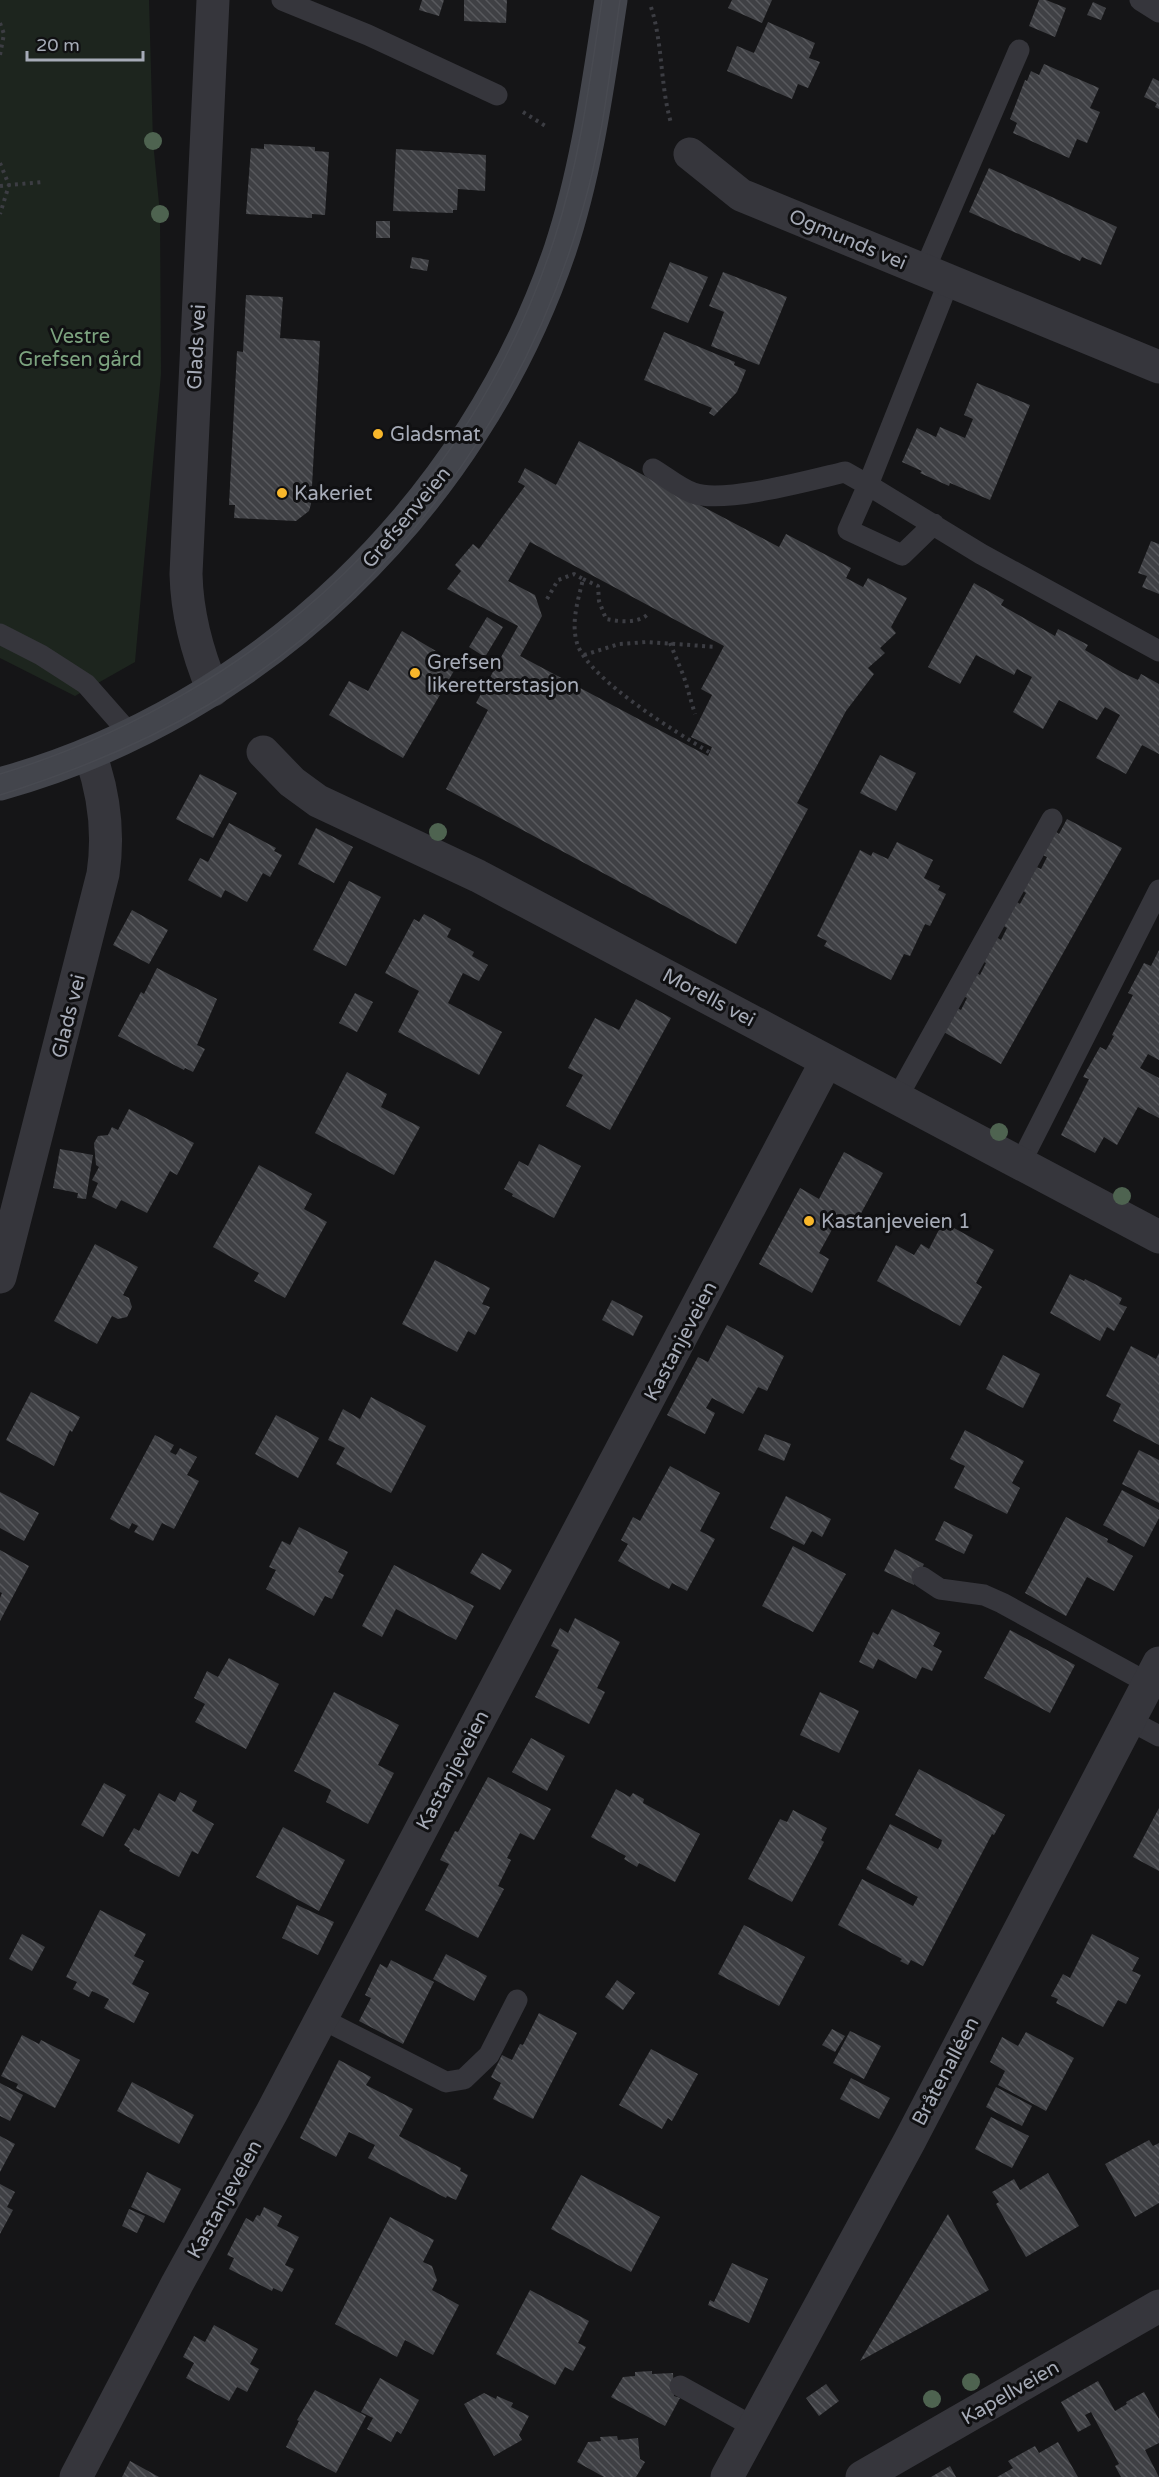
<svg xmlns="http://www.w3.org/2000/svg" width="1159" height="2477" font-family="'Varela Round',sans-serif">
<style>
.green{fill:#1d251e}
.building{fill:url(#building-back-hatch);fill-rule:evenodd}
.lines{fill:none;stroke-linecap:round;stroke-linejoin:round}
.path{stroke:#3c3d43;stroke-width:4;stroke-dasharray:3 4.5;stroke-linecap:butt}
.service{stroke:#36363c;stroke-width:21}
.minor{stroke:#36363c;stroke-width:33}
.secondary{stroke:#43454c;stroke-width:33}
.tram{stroke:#484a51;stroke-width:1.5}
.tree{fill:#4e6350}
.poi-dot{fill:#f8b72b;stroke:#101012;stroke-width:2}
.labels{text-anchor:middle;stroke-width:6;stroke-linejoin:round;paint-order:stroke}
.street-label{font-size:20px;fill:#a6abb7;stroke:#101012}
.park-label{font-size:20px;fill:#7ca37f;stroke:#101012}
.poi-label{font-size:20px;fill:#a6abb7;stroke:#101012;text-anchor:start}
</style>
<defs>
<pattern id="building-back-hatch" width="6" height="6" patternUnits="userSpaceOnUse" patternTransform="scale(1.5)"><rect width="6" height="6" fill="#3f4044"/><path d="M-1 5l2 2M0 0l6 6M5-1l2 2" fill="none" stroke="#58595d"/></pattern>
</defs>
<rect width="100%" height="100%" fill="#151517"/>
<path class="green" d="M0 0H149L153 141 160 214 161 374 135 662 75 696 0 658Z"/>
<path class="building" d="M422 0H444L439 16 419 10Z
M464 0H507L506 23 464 21Z
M732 0H772L762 23 728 8Z
M1039 0H1046L1066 8 1055 37 1029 26Z
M1093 2 1106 8 1101 20 1087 15Z
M768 22 815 43 809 58 820 62 808 88 798 84 792 99 727 71 737 46 754 53Z
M1044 64 1099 88 1090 108 1100 112 1087 143 1077 139 1069 158 1013 133 1017 123 1010 119 1025 80 1027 81 1031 71 1039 75Z
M1153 78 1159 81V109L1155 107 1157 103 1144 97Z
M264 144 315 147V151L329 152 325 215 312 214V218L246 214 251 148 264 149Z
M396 149 486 155 485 191 458 189 457 210H453V213L393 211Z
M989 168 1117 227 1101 265 1082 257 1080 261 969 212Z
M376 221H390V238H376Z
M412 257 429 260 427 271 410 268Z
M670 262 708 277 688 323 651 308Z
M723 272 787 297 759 365 711 346 724 312 709 306Z
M246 295 283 297 280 338 320 341 311 504 309 511 296 521 234 518 235 505H229L237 351 243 352Z
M664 332 735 362 734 365 746 370 737 392 714 416 709 413 712 408 644 380Z
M977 383 1030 405 990 500 950 483 949 486 920 473 922 471 902 462 917 428 936 437 940 427 965 438 973 419 964 415Z
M579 441 779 547 786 534 851 568 846 578 863 587 868 578 907 598 891 627 896 633 880 648 885 653 868 668 874 674 846 711 797 803 808 809 736 944 446 789 488 710 476 703 518 626 447 589 461 571 455 565 473 544 479 549 525 486 518 482 525 468 556 485ZM530 542 724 646 701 689 712 695 691 737 712 747 708 756 520 656 542 616 535 595 508 581Z
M1151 541 1159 544V594L1142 587 1147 576 1138 573Z
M974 583 1004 600 1001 605 1055 636 1058 629 1088 645 1085 650 1123 673 1138 680 1141 674 1159 684V754L1142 745 1126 774 1096 758 1120 715 1105 707 1097 720 1059 700 1043 729 1013 712 1032 677 1017 669 1014 675 976 655 960 684 928 667Z
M487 617 503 627 485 657 469 647Z
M402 631 458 664 403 758 329 715 349 681 368 691Z
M880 755 916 773 896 811 860 793Z
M200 774 237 793 213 838 176 819Z
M1067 819 1122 848 1001 1064 940 1030 953 1006 961 1010 967 998 959 994 972 970 980 975 986 963 980 960 993 935 1001 940 1007 928 999 923 1012 899 1020 904 1026 893 1020 889 1032 865 1041 869 1047 857 1039 853 1052 829 1059 834Z
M229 823 276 848 274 851 282 855 270 877 263 873 247 902 225 890 221 898 188 880 200 858 208 862Z
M316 828 353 847 334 883 298 864Z
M897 842 933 860 924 878 940 886 938 890 946 894 930 926 925 924 910 956 904 954 891 980 824 946 827 941 817 936 860 850 871 856 873 852 888 859Z
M349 881 381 897 346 966 313 950Z
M132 910 168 930 149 964 113 945Z
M424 914 451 929 447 937 474 952 472 956 488 965 479 981 463 973 448 1003 502 1032 479 1075 398 1032 419 991 385 973 414 919 419 922Z
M1159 950V1060L1148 1054 1140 1068 1159 1078V1118L1138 1107 1117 1145 1104 1137 1095 1153 1061 1135 1089 1079 1083 1077 1100 1047 1106 1050 1114 1036 1112 1035 1133 995 1128 993 1144 963 1151 966Z
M157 968 217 999 197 1045 205 1049 193 1072 185 1068 184 1070 118 1036 141 992 144 994Z
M355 993 373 1002 357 1032 339 1023Z
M636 999 671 1018 610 1130 566 1106 583 1075 568 1068 595 1018 619 1030Z
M347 1072 387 1094 381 1107 420 1127 394 1175 315 1133Z
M129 1109 194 1143 177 1175 170 1171 147 1213 121 1200 116 1209 92 1197 98 1183 92 1180 99 1167 96 1165 94 1143 98 1136 108 1135 112 1127 118 1130Z
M539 1144 581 1166 554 1218 512 1196 513 1194 504 1189 519 1161 528 1166Z
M60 1149 93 1155 86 1199 77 1198 78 1193 53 1188Z
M844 1152 883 1173 854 1226 839 1217 819 1253 829 1259 812 1293 759 1264 800 1188 819 1199Z
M259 1165 312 1194 304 1209 327 1222 285 1298 254 1281 259 1273 213 1247Z
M943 1222 994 1250 976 1283 982 1287 960 1326 877 1281 896 1245 914 1255 921 1244 929 1249Z
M95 1244 138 1267 123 1295 129 1298 132 1307 127 1317 118 1319 112 1316 97 1344 54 1321Z
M435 1260 490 1288 482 1304 490 1307 475 1335 468 1331 457 1352 402 1324Z
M1070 1274 1084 1281 1085 1279 1122 1298 1119 1304 1127 1307 1114 1331 1107 1327 1100 1341 1050 1313Z
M612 1300 643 1316 633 1336 602 1320Z
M727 1325 784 1356 767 1391 758 1387 743 1414 712 1398 706 1408 715 1413 705 1434 667 1415 698 1357 708 1362Z
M1131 1346 1156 1359 1159 1353V1445L1113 1421 1121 1404 1106 1396Z
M1003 1355 1040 1374 1023 1408 986 1389Z
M31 1392 80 1417 72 1432 70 1430 54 1466 6 1440Z
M371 1397 426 1426 391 1493 336 1464 345 1448 328 1440 343 1409 360 1419Z
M276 1415 319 1438 298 1478 255 1454Z
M965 1430 1024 1461 1012 1483 1020 1488 1007 1514 954 1488 965 1466 950 1459Z
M765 1434 791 1444 784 1461 758 1450Z
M155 1435 174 1445 170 1452 176 1455 180 1448 197 1457 187 1475 199 1481 174 1529 162 1523 153 1541 134 1532 138 1526 132 1523 129 1529 110 1519Z
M1139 1450 1159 1460V1503L1122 1484Z
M670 1466 720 1493 700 1531 715 1539 687 1591 672 1583 669 1589 618 1561 628 1544 621 1540 633 1517 640 1521Z
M1122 1490 1159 1510V1518L1144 1547 1103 1525Z
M0 1492 39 1513 24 1541 0 1528Z
M786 1496 831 1519 822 1537 812 1531 804 1545 770 1528Z
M1066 1517 1108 1539 1107 1542 1133 1556 1114 1591 1087 1577 1066 1616 1025 1593Z
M944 1521 973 1535 964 1554 935 1540Z
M299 1527 348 1552 338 1572 344 1575 332 1599 325 1596 314 1616 266 1589 276 1570 269 1567 282 1541 290 1545Z
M793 1546 846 1574 813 1632 762 1606Z
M895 1549 924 1564 914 1585 884 1571Z
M0 1550 29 1566 0 1621V1598L2 1593 0 1592Z
M482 1553 512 1570 500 1590 470 1573Z
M394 1565 474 1606 456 1640 396 1609 382 1637 362 1626Z
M892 1609 940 1633 933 1646 942 1651 932 1671 922 1667 916 1679 878 1659 873 1669 859 1662 873 1632 878 1635Z
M575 1618 620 1642 597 1688 605 1692 589 1724 535 1697 559 1650 551 1646 560 1628 568 1633Z
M1010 1630 1075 1665 1050 1713 984 1678Z
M229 1658 279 1684 246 1749 195 1722 205 1704 194 1698 207 1671 218 1677Z
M334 1692 399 1725 378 1765 394 1773 368 1824 326 1802 331 1790 294 1771Z
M820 1692 859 1711 839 1753 800 1735Z
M531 1738 565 1756 547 1791 512 1772Z
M919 1769 1005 1815 994 1835 992 1834 923 1966 911 1960 908 1965 900 1961 902 1959 838 1925 862 1879 913 1906 918 1897 866 1869 890 1824 938 1849 941 1844 942 1840 895 1815Z
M488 1777 551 1809 534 1840 520 1833 507 1858 511 1860 498 1886 504 1889 478 1938 425 1910 449 1864 440 1860 455 1831 458 1832Z
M104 1783 126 1795 103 1837 81 1825Z
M616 1789 630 1797 633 1793 644 1799 643 1803 700 1834 675 1882 639 1863 637 1867 624 1859 626 1856 591 1837Z
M180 1792 197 1801 192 1811 214 1824 198 1854 192 1851 179 1877 129 1851 130 1849 124 1845 134 1828 139 1831 159 1793 175 1802Z
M1159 1808V1871L1133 1857Z
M793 1810 827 1828 821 1840 824 1842 792 1902 748 1879 780 1819 787 1822Z
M283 1827 345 1860 319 1911 256 1877Z
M297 1905 334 1922 318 1955 282 1938Z
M100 1910 146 1934 134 1956 144 1961 132 1984 149 1993 134 2023 104 2008 109 1999 92 1991 89 1997 73 1989 77 1982 66 1977Z
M744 1925 805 1957 779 2006 718 1974Z
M22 1934 45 1947 32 1971 9 1959Z
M1092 1934 1139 1958 1132 1971 1141 1975 1126 2004 1118 2000 1103 2027 1056 2003 1058 1999 1051 1996 1063 1974 1070 1978Z
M446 1954 487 1976 474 2001 433 1979Z
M391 1960 434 1982 403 2044 359 2021 371 1998 365 1995 380 1964 387 1968Z
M617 1980 635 1993 623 2010 605 1997Z
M539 2013 577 2033 533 2119 493 2099 501 2083 491 2077 502 2055 512 2060 520 2044 523 2045Z
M832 2029 845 2036 835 2052 822 2045Z
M850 2031 881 2046 864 2079 833 2063Z
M1026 2032 1074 2058 1046 2111 998 2085 1005 2071 990 2062 1002 2037 1018 2046Z
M22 2035 39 2044 41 2040 80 2060 55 2108 16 2088 18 2084 1 2076Z
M651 2049 698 2074 672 2121 668 2118 662 2129 619 2105Z
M339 2060 371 2077 366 2085 413 2109 399 2136 461 2168 460 2171 468 2175 456 2200 447 2196 446 2198 368 2158 375 2145 349 2132 336 2157 300 2138Z
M851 2078 890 2098 879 2119 840 2099Z
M132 2082 194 2115 179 2144 117 2111Z
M0 2083 23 2095 10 2121 0 2116Z
M996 2087 1032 2106 1022 2126 986 2107Z
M991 2117 1029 2136 1012 2168 975 2149Z
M0 2136 15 2144 0 2172Z
M1149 2140 1153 2146 1159 2143V2203L1135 2217 1105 2164Z
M147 2172 181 2189 164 2223 131 2207Z
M1048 2173 1079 2226 1026 2257 996 2204 999 2202 992 2192 1014 2179 1020 2190Z
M581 2175 660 2217 631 2272 551 2229Z
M0 2184 15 2192 7 2207 13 2210 0 2234Z
M264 2207 282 2216 277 2226 299 2237 285 2265 294 2269 282 2292 273 2288 272 2291 229 2269 234 2258 227 2255 246 2218 253 2222 257 2215 260 2216Z
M129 2209 145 2216 137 2233 122 2226Z
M948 2214 989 2290 860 2361Z
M390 2217 434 2240 423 2262 432 2266 437 2280 432 2290 459 2305 433 2355 405 2340 397 2357 335 2324Z
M732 2263 768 2279 749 2323 708 2305 710 2300 714 2302Z
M530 2290 589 2321 578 2343 586 2347 573 2371 565 2367 555 2385 496 2354Z
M214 2325 258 2349 250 2364 259 2369 247 2392 237 2387 229 2401 186 2378 194 2363 183 2357 194 2336 205 2342Z
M652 2371V2374L673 2373 674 2396 680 2398 665 2426 611 2397 623 2377 635 2376V2372Z
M380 2378 419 2400 401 2434 397 2431 391 2442 367 2429 373 2418 361 2412Z
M1098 2381 1115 2411 1127 2404 1126 2402 1144 2392 1159 2419V2443L1145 2450 1159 2477H1121L1115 2466 1119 2464 1091 2412 1085 2415 1091 2425 1078 2432 1061 2402Z
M826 2384 839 2401 819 2416 806 2398Z
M315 2390 366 2416 336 2473 286 2447 299 2421 297 2420Z
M484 2393 496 2399 497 2396 513 2403 511 2407 529 2416 519 2435 522 2440 494 2456 464 2404Z
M617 2436 618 2440 638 2438 640 2459 645 2462 636 2477H604L577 2462 588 2442 601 2441 600 2437Z
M1058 2442 1078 2477H997L1013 2468 1008 2461 1035 2446 1039 2453Z
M130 2461 159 2477H122Z
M950 2466 956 2477H931Z"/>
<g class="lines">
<path class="path" d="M651 7C663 44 660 85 671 123
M0 23 4 34 0 55
M523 112 547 127
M0 163 9 185 0 214
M0 186 42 182
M583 579 598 586 599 601 606 619C621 622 640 624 650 612
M547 599 558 580 574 574 583 579C578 601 570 624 578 646 592 681 676 732 709 752
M670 643 684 677 695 714
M584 655 619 644 647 642 717 647"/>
<path class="service" d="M282 0 368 35 497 95
M1140 0 1159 12
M924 271 1019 50
M949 281 868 485 981 554 1159 651
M653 469C665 476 679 488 693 493 724 504 811 480 845 472L868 485 848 530 902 555 934 524
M0 634 41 655 86 684 130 734
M897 1098 1052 819
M1020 1164 1159 890
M922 1577 940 1589 984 1595 1002 1603 1148 1683
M1129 1720 1159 1736
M320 2018 446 2082 464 2079 489 2055 517 2000
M680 2386 754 2427"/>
<path class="minor" d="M690 154 741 195 1159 367
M213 690C197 652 187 615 186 574L213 0
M263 752 292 782 318 801 478 876 1159 1237
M0 1277 103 874C109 834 104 793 90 754
M76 2477 177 2284 272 2112 826 1062
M727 2477 909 2142 1159 1663
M862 2477 1159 2306"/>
<path class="secondary" d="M0 784C260 712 473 505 560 250 587 169 598 84 611 0"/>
<path class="tram" d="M0 774C261 695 471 498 555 237 580 160 590 80 602 0
M0 795C73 772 142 744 208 705 391 596 526 412 583 208 603 140 610 69 620 0"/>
</g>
<g class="tree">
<circle cx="153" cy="141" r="9"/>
<circle cx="160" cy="214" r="9"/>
<circle cx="438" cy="832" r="9"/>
<circle cx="999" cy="1132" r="9"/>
<circle cx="1122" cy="1196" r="9"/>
<circle cx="971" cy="2382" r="9"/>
<circle cx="932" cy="2399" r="9"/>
</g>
<g class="poi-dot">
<circle cx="378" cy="434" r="6"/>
<circle cx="282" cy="493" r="6"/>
<circle cx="415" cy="673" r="6"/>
<circle cx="809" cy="1221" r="6"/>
</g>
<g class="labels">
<g class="street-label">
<text transform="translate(848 239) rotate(23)" y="7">Ogmunds vei</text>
<text transform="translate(196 347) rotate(-87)" y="7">Glads vei</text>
<text transform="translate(406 517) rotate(-50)" y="7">Grefsenveien</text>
<text transform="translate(709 997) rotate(28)" y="7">Morells vei</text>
<text transform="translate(68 1016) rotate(-76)" y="7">Glads vei</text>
<text transform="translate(680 1341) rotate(-62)" y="7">Kastanjeveien</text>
<text transform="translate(452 1770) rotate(-62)" y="7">Kastanjeveien</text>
<text transform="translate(945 2071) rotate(-62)" y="7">Bråtenalléen</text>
<text transform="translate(224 2199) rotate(-61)" y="7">Kastanjeveien</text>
<text transform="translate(1010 2392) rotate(-30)" y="7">Kapellveien</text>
</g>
<g class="park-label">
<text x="80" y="343">Vestre<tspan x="80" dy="23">Grefsen gård</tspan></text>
</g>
<g class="poi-label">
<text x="390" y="441">Gladsmat</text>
<text x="294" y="500">Kakeriet</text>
<text x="427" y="669">Grefsen<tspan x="427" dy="23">likeretterstasjon</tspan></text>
<text x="821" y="1228">Kastanjeveien 1</text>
</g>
</g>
<path d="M27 51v9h116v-9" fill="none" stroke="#a6abb7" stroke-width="3"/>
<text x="36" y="51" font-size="18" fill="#a6abb7" stroke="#101012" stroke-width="4.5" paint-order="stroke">20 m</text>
</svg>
